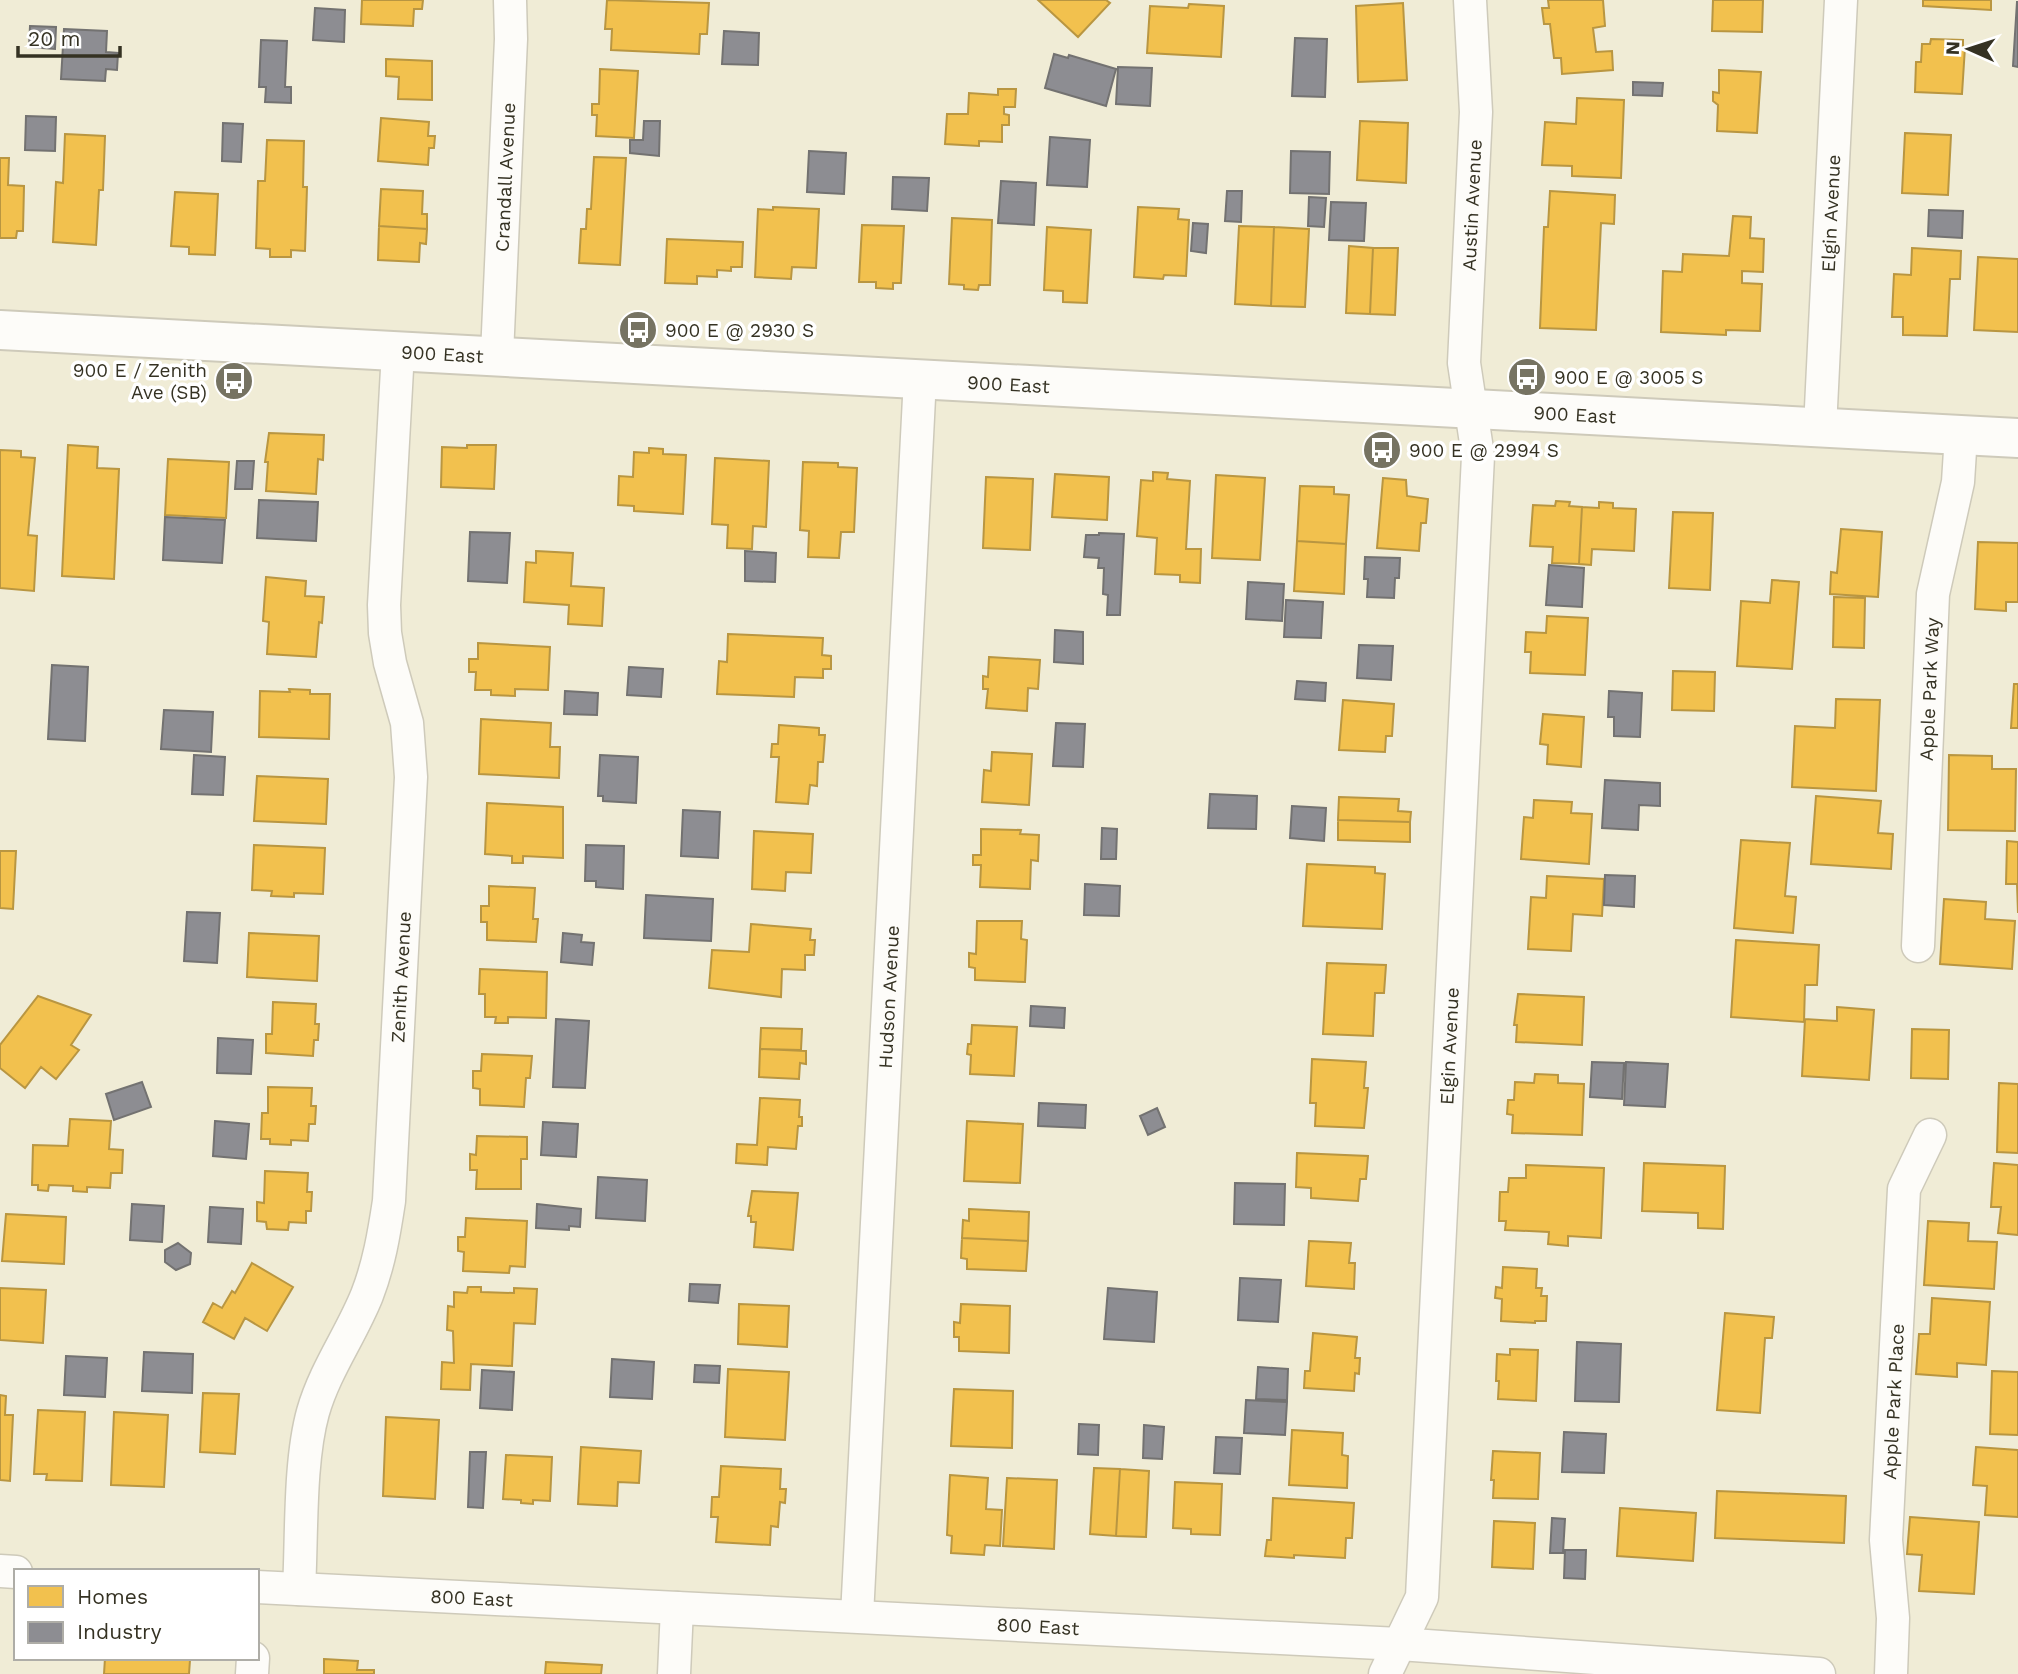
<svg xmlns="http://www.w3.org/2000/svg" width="2018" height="1674" font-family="'Work Sans',sans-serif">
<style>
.homes{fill:#f2c14e;stroke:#b99641;stroke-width:2}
.industry{fill:#8d8d92;stroke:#737271;stroke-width:2}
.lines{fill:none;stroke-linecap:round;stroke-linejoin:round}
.street-casing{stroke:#cecaba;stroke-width:35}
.secondary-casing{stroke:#cecaba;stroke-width:42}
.street{stroke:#fdfcf9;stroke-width:32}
.secondary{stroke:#fdfcf9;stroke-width:38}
.labels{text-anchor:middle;stroke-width:7;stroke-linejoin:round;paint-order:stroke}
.street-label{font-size:19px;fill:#353223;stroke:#fff}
.poi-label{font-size:19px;fill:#353223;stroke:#fff;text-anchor:start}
</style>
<rect width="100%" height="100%" fill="#f0ecd6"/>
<path class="homes" d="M362 0H423L422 9H414L413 26 361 24Z
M607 0 709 3 707 34H700L699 54 611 50 612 29H605Z
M1038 0H1106L1110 3 1078 37Z
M1548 0H1603L1605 26 1593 28 1596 52 1612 51 1613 70 1562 74 1561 58H1554L1550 24H1544L1542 8H1549Z
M1713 0H1763L1762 32 1712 31Z
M1923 0H1991V10L1923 6Z
M1403 3 1407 80 1358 82 1356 6Z
M1189 4 1224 6 1221 57 1147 53 1150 6 1188 8Z
M1931 39 1963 40V47H1965L1962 94 1915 92 1916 62H1921L1922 44H1930Z
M386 59 432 61V100L398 99 399 77 386 76Z
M600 69 638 71 634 138 596 136 597 115H592V104H599Z
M1719 70 1761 72 1757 133 1717 131 1718 105 1713 101V92L1719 93Z
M998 89H1016L1015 107H1004V114L1009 115V125H1002V142L979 141V146L945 144 947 114H968L969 93 998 95Z
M1577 98 1624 100 1621 178 1572 176V166L1542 165 1545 122 1576 124Z
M381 118 429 122 428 136H435L434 148H429L428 165 378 161Z
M1360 121 1408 123 1406 183 1357 180Z
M1905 133 1951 135 1948 195 1902 193Z
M65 134 105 136 103 190H99L96 245 53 242 56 182 63 183Z
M267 140 304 141 303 187H307L305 251 291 250V257H270V249L256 248 258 181H265Z
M594 157 626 158 620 265 579 263 581 229H586L587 209H591Z
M0 158H9L8 185 24 186 23 231H17L16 238H0Z
M381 189 423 191 422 214H427V229L379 226Z
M1550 191 1615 195 1614 224 1601 223 1596 330 1540 328 1544 227H1548Z
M175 192 218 194 215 255 189 254V247L171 246Z
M773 207 819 209 816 268 792 267 791 279 755 277 758 209 773 210Z
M1138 207 1179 209 1178 219 1189 220 1186 276 1164 275 1163 279 1134 277Z
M1733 216 1751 217 1750 238 1764 239 1763 272 1742 271V283L1762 284 1760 331 1726 330V335L1661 332 1663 271 1682 272 1683 254 1729 256Z
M952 218 992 220 990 285H979L978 290 964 289V285L949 284Z
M862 225 904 226 901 283H893V289L876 288V282H859Z
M379 226 427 229 426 244 420 243 419 262 378 260Z
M1239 226 1274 227 1271 306 1235 304Z
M1047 227 1091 230 1087 303 1063 302V291L1044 290Z
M1274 227 1309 229 1305 307 1271 306Z
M667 239 743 242 742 267H731V271L717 270V277L697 276V284L665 283Z
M1349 246 1373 248 1370 314 1346 313Z
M1373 248H1398L1395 315 1370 314Z
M1912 248 1961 251 1960 279H1950L1947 336 1903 335V317H1892L1894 274 1911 275Z
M1978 257 2018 259V332L1974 330Z
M269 433 324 435 323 460 318 459 316 494 266 491 268 462H265Z
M68 445 98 447 97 468 119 469 114 579 62 576Z
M467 445H496L494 489 441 487 442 447 467 448Z
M649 448 663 449V454L686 455 683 514 634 511V506L618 505 619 476 633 477 634 452 649 453Z
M0 450 21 451V457L35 458 28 535 37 536 34 591 0 588Z
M715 458 769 461 766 527 753 526 752 549 727 548 728 525 712 524Z
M168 459 229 462 226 518 165 515Z
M803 462 838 463V467L857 468 854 532H841L839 558 808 557 809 531 800 530Z
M1153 472 1168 473 1167 479 1190 481 1186 549H1201L1200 583 1180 582V575L1155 574 1157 538 1137 536 1141 480 1153 481Z
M1055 474 1109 477 1107 520 1052 517Z
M1216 475 1265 478 1260 560 1212 558Z
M986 477 1033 479 1030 550 983 548Z
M1383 478 1406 480 1407 496 1428 499 1426 523H1421L1419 551 1377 548Z
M1300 486 1334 487V494L1349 495 1346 544 1297 541Z
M1556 501 1570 502 1569 506 1582 507 1579 564 1552 563 1553 547 1530 546 1533 505 1555 506Z
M1599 502 1613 503V508L1636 509 1634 551 1592 549 1591 565 1579 564 1582 507 1599 508Z
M1673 512 1713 513 1710 590 1669 588Z
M1841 529 1882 532 1878 597 1830 594 1831 572 1837 573Z
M1297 541 1346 544 1344 594 1294 591Z
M1978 542 2018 543V602H2006V611L1975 609Z
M536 551 573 553 571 586 604 588 602 626 568 624 569 605 524 602 526 562 536 563Z
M266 577 306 581 305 596 324 597 322 623 319 622 316 657 267 654 269 622 263 621Z
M1772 580 1799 582 1792 669 1737 666 1741 601 1770 603Z
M1834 597 1865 598 1864 648 1833 647Z
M1547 616 1588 618 1585 675 1530 673 1531 652H1525L1526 632 1546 633Z
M728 634 823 638 822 655 831 656V669H823V678L795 677 794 697 717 694 719 661 727 662Z
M478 643 550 647 548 690 515 689V696L491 695V690H475L476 672H469V659H478Z
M989 657 1040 660 1038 689 1028 688 1027 711 986 708 988 689H983V676L988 677Z
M1673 671 1715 672 1714 711 1672 710Z
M2014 684H2018V728H2011Z
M289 689 310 690V694H330L329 739 259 737 260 691 290 692Z
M1836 699 1880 700 1876 791 1792 787 1795 726 1835 728Z
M1343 700 1394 704 1392 736H1386L1385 752 1339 750Z
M1543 714 1584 717 1581 767 1547 764 1548 745 1540 744Z
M481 719 551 723 550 747H560L559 778 479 774Z
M779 725 819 728V735H825L823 762H818L817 786 810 785 808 804 776 802 779 757H771L772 744H778Z
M992 752 1032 754 1029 805 982 802 984 770 991 771Z
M1949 755 1992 756V769H2016L2015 831 1948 830Z
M257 776 328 779 326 824 254 821Z
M1816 796 1881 801 1878 833 1893 834 1891 869 1811 864Z
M1339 797 1399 799 1398 811 1411 812 1410 822 1338 820Z
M1534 800 1572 802 1571 813 1592 814 1589 864 1521 859 1524 817 1533 818Z
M487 803 563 807V858L523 856V863H512V856L485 854Z
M1338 820 1410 822V842L1338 840Z
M981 829 1021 830 1020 834 1039 835 1038 861 1031 860 1030 889 980 887 981 865H973V855H981Z
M754 831 813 834 811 873 786 872 785 891 752 889Z
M1741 840 1790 843 1785 896 1796 897 1793 933 1734 928Z
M2007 841 2018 842V913L2017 884H2006Z
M254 845 325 848 323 894 294 893V897L271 896 272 891 252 890Z
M0 851H16L13 909 0 908Z
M1307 864 1375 867V873L1385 874 1382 929 1303 926Z
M1547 876 1604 879 1602 916 1573 914 1571 951 1528 949 1531 897 1546 898Z
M489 886 535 888 533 919H538L536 942 487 940V922H481V906H489Z
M1944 899 1986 902 1985 919 2015 921 2012 969 1940 964Z
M977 921H1022L1021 939 1027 940 1025 982 975 980V968L969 967V953L976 954Z
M751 924 811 929 810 940H815L814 955H805V970L782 969 781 997 709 988 712 950 749 952Z
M249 933 319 936 317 981 247 977Z
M1736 940 1819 945 1817 985H1805L1804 1022 1731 1017Z
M1327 963 1386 965 1384 993H1375L1373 1036 1323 1034Z
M480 969 547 972 546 1018 508 1017V1023H495L496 1017H485V994H479Z
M1518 994 1584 997 1582 1045 1516 1042 1517 1025H1514Z
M38 996 91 1015 71 1045 79 1050 56 1079 41 1067 25 1088 0 1068V1045Z
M273 1002 316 1004 315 1024H319L318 1040H314L313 1056 266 1053V1034H272Z
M1837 1007 1874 1010 1869 1080 1802 1076 1805 1019 1837 1021Z
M972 1025 1017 1027 1014 1076 970 1074 971 1055 967 1054 968 1044H971Z
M761 1028 802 1029 801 1050 760 1049Z
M1912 1029 1949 1030 1948 1079 1911 1078Z
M760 1049 806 1051V1064L800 1063 799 1079 759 1077Z
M482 1054 532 1056 530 1078H526L524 1107 480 1105V1089L473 1088V1071H481Z
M1312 1059 1366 1062 1364 1088H1368L1364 1128 1315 1126 1316 1103H1310Z
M1535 1074 1558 1075V1083L1584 1084 1582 1135 1512 1133 1513 1115 1507 1114 1508 1100H1514L1515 1082 1534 1083Z
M1999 1083 2018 1084V1153L1997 1152Z
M268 1087 312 1088 311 1106H316L315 1124H309L308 1141 291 1140V1145L270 1144V1139H261L262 1113H268Z
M760 1098 800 1100 799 1117H802V1126H798L796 1149 768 1147 767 1165 736 1163 737 1144 757 1145Z
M70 1119 111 1121 109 1149 123 1150 122 1173H111L110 1188 87 1187V1192L73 1191V1186L49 1185 48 1191 38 1190V1185H32L33 1145 68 1146Z
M967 1121 1023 1124 1020 1183 964 1181Z
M477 1136 527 1137V1159H521V1189H476L477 1170H470V1154L476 1155Z
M1297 1153 1368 1156 1366 1179H1360L1358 1201 1311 1198V1188L1296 1187Z
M1644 1163 1725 1166 1723 1229 1698 1228V1213L1642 1211Z
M1994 1163 2018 1165V1235L1998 1233 2001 1207H1991Z
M1526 1165 1604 1168 1601 1238 1568 1236V1246L1548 1244 1549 1232 1505 1230 1506 1221H1499L1500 1192H1508L1509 1178H1526Z
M265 1171 308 1173 307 1192H312L311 1211H306V1223L289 1222 288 1230 267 1229 266 1222 257 1221V1202L264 1203Z
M752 1191 798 1193 793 1250 754 1247 756 1222H751V1216H748Z
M969 1209 1029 1212 1028 1241 962 1238 963 1220 969 1221Z
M6 1214 66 1217 64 1264 2 1261Z
M466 1218 527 1221 525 1267 510 1266 509 1273 463 1271 464 1252 458 1251V1237H465Z
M1928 1221 1969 1223 1968 1241 1997 1242 1994 1289 1924 1285Z
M962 1238 1028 1241 1026 1271 967 1269V1259L961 1258Z
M1309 1241 1351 1243 1349 1263H1355L1354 1289 1306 1286Z
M252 1263 293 1287 267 1331 245 1318 234 1339 203 1322 213 1303 222 1308 232 1291 235 1293Z
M1503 1267 1537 1269 1536 1288H1542L1541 1296H1547L1546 1321H1535V1323L1501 1321 1502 1299 1495 1298 1496 1287 1502 1288Z
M468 1287H481V1292L514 1293V1288L537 1289 535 1324 514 1323 512 1366 471 1364 470 1390 441 1389 442 1362 454 1363 453 1331 447 1330 448 1306 454 1307V1292L467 1293Z
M0 1288 46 1290 43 1343 0 1340Z
M1932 1298 1990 1302 1986 1365 1957 1363V1377L1916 1374 1919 1334H1930Z
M739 1304 789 1306 787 1347 738 1344Z
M961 1304 1010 1306 1009 1353 959 1351V1337H954V1322L960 1323Z
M1725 1313 1774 1317 1772 1338H1765L1760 1413 1717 1410Z
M1313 1333 1357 1337 1355 1358H1360L1359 1374 1355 1373 1354 1391 1304 1388 1305 1371H1310Z
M1510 1349 1538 1350 1536 1401 1498 1399 1499 1381H1496L1497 1354 1510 1355Z
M728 1369 789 1372 785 1440 725 1437Z
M1992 1371 2018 1372V1435L1990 1434Z
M954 1389 1013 1391 1012 1448 951 1446Z
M203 1393 239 1394 235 1454 200 1452Z
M0 1395 6 1396 5 1415H13L10 1481 0 1480Z
M38 1410 85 1412 82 1481 46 1480 47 1474H34Z
M114 1412 168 1415 164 1487 111 1485Z
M386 1417 439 1420 435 1499 383 1496Z
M1292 1430 1343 1433 1342 1455 1348 1456 1347 1488 1289 1485Z
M581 1447 641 1451 639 1483 618 1482 617 1506 578 1504Z
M1976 1447 2018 1450V1517L1985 1515 1987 1486 1973 1485Z
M1493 1451 1540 1453 1538 1499 1493 1498 1494 1480H1491Z
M506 1455 552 1457 550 1501 533 1500V1504L521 1503V1500L503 1499Z
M721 1466 781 1469 780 1489H786L785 1503 780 1502 778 1527 771 1526 770 1545 716 1542 718 1517H711L712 1497H719Z
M1094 1468 1120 1469 1116 1536 1090 1534Z
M1120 1469 1149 1471 1146 1537 1116 1536Z
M950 1475 988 1478 986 1509 1002 1510 1000 1546 985 1545 984 1555 951 1553 952 1536 947 1535Z
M1007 1478 1057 1480 1054 1549 1003 1546Z
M1175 1482 1222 1484 1220 1535 1191 1534V1529L1173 1528Z
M1717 1491 1846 1496 1844 1543 1715 1538Z
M1273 1498 1354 1503 1352 1538H1346L1345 1558 1294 1555V1558L1265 1556 1267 1540H1271Z
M1620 1508 1696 1513 1693 1561 1617 1556Z
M1910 1517 1979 1522 1974 1594 1919 1591 1922 1555 1907 1554Z
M1494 1521 1535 1523 1533 1569 1492 1567Z
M105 1658 190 1660 189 1674H104Z
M324 1659 358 1661 357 1670H374V1674H324Z
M546 1662 602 1665 601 1674H545Z"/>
<path class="industry" d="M2017 2H2018V67L2013 66Z
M315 8 345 10 344 42 313 40Z
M30 26 56 27 55 49 29 47Z
M64 29 107 31 106 52 118 53 117 70 106 69 105 81 61 79Z
M724 31 759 33 758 65 722 64Z
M1295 38 1327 39 1325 97 1292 96Z
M261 40 287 41 285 87H291V103L265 102 266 87H259Z
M1054 54 1068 58 1069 55 1116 69 1106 106 1045 88Z
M1118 67 1152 68 1150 106 1116 104Z
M1633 82 1663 83 1662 96 1633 95Z
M26 116 56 117 55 151 25 150Z
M644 121H660L659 156 630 153V140H643Z
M223 123 243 124 241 162 222 161Z
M1050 137 1090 140 1087 187 1047 185Z
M809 151 846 153 844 194 807 192Z
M1291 151 1330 152 1329 194 1290 193Z
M893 177 929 178 927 211 892 209Z
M1001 181 1036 183 1034 225 998 223Z
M1227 191H1242L1241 222 1225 221Z
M1309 197 1326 198 1324 227 1308 226Z
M1331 202 1366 203 1364 241 1329 240Z
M1929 210 1963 211 1962 238 1928 236Z
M1193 223 1208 224 1206 253 1191 251Z
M237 461H254L252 489H235Z
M259 500 318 502 316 541 257 538Z
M165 517 225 520 222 563 163 560Z
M470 532 510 533 507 583 468 581Z
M1099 533 1124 534 1120 615H1107L1108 595 1103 594 1104 568H1098L1099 558 1084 557 1086 535H1099Z
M745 551 776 553 775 582 745 581Z
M1365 557 1400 558 1399 578H1395L1394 598 1367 597 1368 579H1364Z
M1549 565 1584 568 1582 607 1546 605Z
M1248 582 1284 584 1282 621 1246 619Z
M1286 600 1323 602 1321 638 1284 637Z
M1055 630 1083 632V664L1054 662Z
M1359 645 1393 646 1391 680 1357 678Z
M52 665 88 667 85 741 48 739Z
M629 667 663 669 661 697 627 695Z
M1297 681 1326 683 1325 701 1295 699Z
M565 691 598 693 597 715 564 714Z
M1609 691 1642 693 1640 737 1614 736V717H1608Z
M164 710 213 712 211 752 161 749Z
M1056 723 1085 724 1083 767 1053 766Z
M194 755 225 757 223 795 192 794Z
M600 755 638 757 636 803 603 801V796H598Z
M1605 780 1660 783V806L1639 805 1638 830 1602 828Z
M1210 794 1257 796 1256 829 1208 828Z
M1292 806 1326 808 1324 841 1290 838Z
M683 810 720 812 718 858 681 856Z
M1102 828 1117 829 1116 859H1101Z
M586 845 624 846 623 889 596 887V881H585Z
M1605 875 1635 876 1634 907 1604 905Z
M1085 884 1120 886 1119 916 1084 915Z
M646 895 713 899 711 941 644 938Z
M187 912 220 913 217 963 184 961Z
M563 933 582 935 581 942 594 943 592 965 561 962Z
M1031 1006 1065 1008 1064 1028 1030 1026Z
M556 1019 589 1021 585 1088 553 1087Z
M218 1038 253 1040 251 1074 217 1073Z
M1592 1062 1624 1063 1622 1099 1590 1097Z
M1626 1062 1668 1064 1665 1107 1624 1105Z
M142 1082 151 1107 114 1120 106 1094Z
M1039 1103 1086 1105 1085 1128 1038 1126Z
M1157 1108 1165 1127 1148 1135 1140 1116Z
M215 1121 249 1124 246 1159 213 1156Z
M543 1122 578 1124 576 1157 541 1155Z
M598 1177 647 1180 645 1221 596 1218Z
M1235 1183 1285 1184 1284 1225 1234 1224Z
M132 1204 164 1206 162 1242 130 1240Z
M537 1204 581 1209 580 1227 569 1226V1230L536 1228Z
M210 1207 243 1209 241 1244 208 1242Z
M178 1243 191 1253 190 1264 176 1270 165 1262V1250Z
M1240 1278 1281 1280 1278 1322 1238 1320Z
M690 1284 720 1285 718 1303 689 1301Z
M1108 1288 1157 1292 1154 1342 1104 1339Z
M1577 1342 1621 1344 1619 1402 1575 1401Z
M144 1352 193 1354 192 1393 142 1391Z
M66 1356 107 1358 105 1397 64 1395Z
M612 1359 654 1362 652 1399 610 1397Z
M695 1365 720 1366 719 1383 694 1382Z
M1258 1367 1288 1369 1287 1400 1256 1399Z
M482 1370 514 1372 512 1410 480 1408Z
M1246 1400 1287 1402 1285 1435 1244 1433Z
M1079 1424 1099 1425 1098 1455 1078 1454Z
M1144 1425 1164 1427 1162 1459 1143 1458Z
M1564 1432 1606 1434 1604 1473 1562 1472Z
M1216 1437 1242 1438 1240 1474 1214 1473Z
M470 1452H486L483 1508 468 1507Z
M1552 1518 1565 1519 1563 1553H1550Z
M1565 1550H1586L1585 1579 1564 1578Z"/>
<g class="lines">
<defs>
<g id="street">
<path id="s1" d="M497 355 511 39 510 0"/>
<path id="s2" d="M1820 428 1841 0"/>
<path id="s3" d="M1918 946 1933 594 1958 482 1961 435"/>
<path d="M0 1571 16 1572"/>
<path id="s4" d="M257 1587 1399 1644 1819 1674"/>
<path id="s5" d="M299 1589C302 1536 299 1462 313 1412 325 1370 351 1335 367 1295 379 1264 384 1234 389 1201L411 777 407 723 390 663 385 633 384 605 398 351"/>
<path id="s6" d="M857 1616 920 378"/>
<path d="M252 1674 253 1658"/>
<path d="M674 1674 677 1608"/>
<path id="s7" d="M1385 1674 1422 1597 1478 456 1464 363 1476 112 1470 0"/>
<path id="s8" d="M1891 1674 1893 1618 1886 1540 1904 1189 1930 1135"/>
</g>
<g id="secondary">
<path id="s9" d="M0 330 2018 438"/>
</g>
</defs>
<use href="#street" class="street-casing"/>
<use href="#secondary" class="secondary-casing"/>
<use href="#street" class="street"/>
<use href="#secondary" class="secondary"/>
</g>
<defs>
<symbol id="bus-disc" viewBox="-11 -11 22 22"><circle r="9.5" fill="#767362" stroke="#fff"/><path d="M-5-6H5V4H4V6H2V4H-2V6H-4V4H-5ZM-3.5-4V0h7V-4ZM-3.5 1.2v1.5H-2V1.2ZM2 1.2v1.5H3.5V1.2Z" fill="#fff"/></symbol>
</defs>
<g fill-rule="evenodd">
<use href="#bus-disc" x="616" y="308" width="44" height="44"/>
<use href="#bus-disc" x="1505" y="355" width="44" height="44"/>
<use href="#bus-disc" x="212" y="359" width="44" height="44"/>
<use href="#bus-disc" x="1360" y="428" width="44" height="44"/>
</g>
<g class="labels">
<g class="street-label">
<text dy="7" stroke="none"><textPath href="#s1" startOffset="178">Crandall Avenue</textPath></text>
<text dy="7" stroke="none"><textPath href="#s7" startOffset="1480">Austin Avenue</textPath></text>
<text dy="7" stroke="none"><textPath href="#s2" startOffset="215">Elgin Avenue</textPath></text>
<text dy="7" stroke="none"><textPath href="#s9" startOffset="443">900 East</textPath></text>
<text dy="7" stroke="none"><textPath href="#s9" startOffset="1010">900 East</textPath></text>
<text dy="7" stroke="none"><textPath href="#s9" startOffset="1577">900 East</textPath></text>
<text dy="7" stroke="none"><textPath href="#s3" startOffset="257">Apple Park Way</textPath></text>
<text dy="7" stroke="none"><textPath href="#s5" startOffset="628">Zenith Avenue</textPath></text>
<text dy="7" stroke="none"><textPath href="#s6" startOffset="620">Hudson Avenue</textPath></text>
<text dy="7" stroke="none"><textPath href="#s7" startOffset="637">Elgin Avenue</textPath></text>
<text dy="7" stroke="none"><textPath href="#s8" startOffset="273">Apple Park Place</textPath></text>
<text dy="7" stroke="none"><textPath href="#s4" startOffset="215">800 East</textPath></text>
<text dy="7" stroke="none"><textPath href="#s4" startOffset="782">800 East</textPath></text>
</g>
<g class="poi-label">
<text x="665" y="337">900 E @ 2930 S</text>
<text x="207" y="377" text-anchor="end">900 E / Zenith<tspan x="207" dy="22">Ave (SB)</tspan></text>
<text x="1554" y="384">900 E @ 3005 S</text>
<text x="1409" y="457">900 E @ 2994 S</text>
</g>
</g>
<rect x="14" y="1569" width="245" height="91" fill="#ffffff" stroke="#aeada7" stroke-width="2"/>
<rect x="28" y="1586" width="35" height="21" fill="#f2c14e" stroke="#aeada7" stroke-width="2"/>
<text x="77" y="1604" font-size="21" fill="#353223">Homes</text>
<rect x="28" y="1622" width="35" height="21" fill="#8d8d92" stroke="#aeada7" stroke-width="2"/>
<text x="77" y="1639" font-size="21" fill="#353223">Industry</text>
<g transform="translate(1969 49) rotate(273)" stroke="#ffffff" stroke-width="5" paint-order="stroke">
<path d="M0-5L12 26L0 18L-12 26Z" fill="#353223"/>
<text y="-10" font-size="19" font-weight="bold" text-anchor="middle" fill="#353223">N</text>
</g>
<path d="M18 46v10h102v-10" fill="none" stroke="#353223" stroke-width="3.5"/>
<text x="28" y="46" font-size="21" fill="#353223" stroke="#ffffff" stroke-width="5" paint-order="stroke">20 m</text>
</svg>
